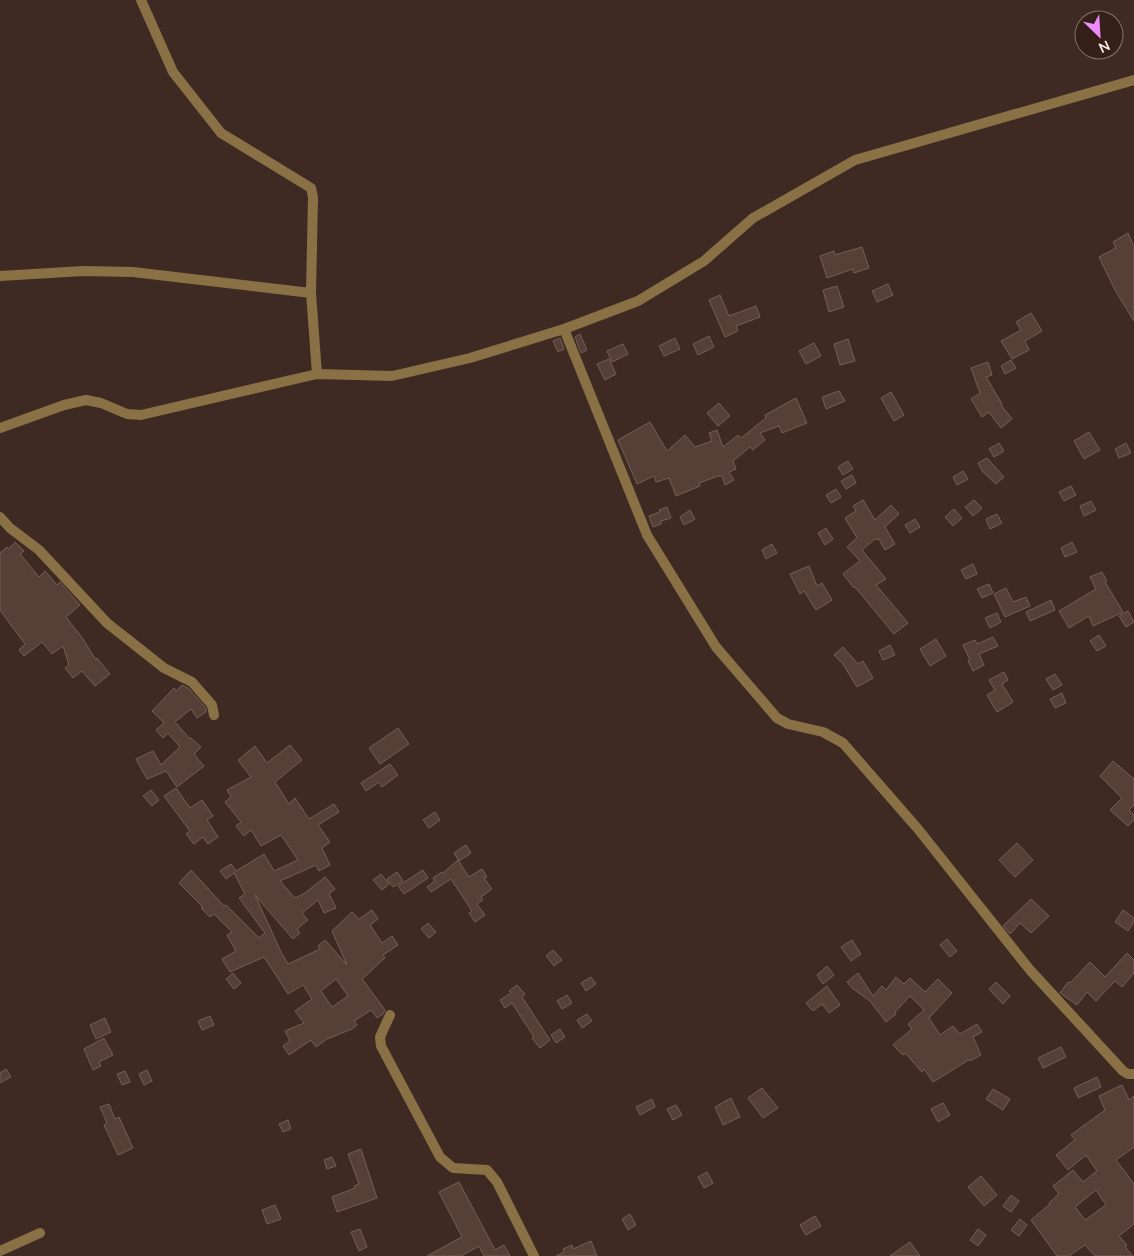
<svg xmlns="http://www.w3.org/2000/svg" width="1134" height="1256" font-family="'Nunito Sans',sans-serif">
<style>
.building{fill:#553f37;stroke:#765e55;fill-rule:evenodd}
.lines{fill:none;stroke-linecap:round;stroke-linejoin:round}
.minor{stroke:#897145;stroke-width:10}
</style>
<rect width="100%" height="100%" fill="#3e2a22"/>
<path class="building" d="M1128 233 1134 247V321L1115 290 1099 257 1116 248 1113 242Z
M862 247 869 268 854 273 853 269 827 278 820 256 834 251 835 255Z
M888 284 893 295 877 302 872 291Z
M837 286 844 307 829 312 823 290Z
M720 295 729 316 756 306 760 317 736 326 738 331 725 337 709 300Z
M1031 313 1042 331 1025 341 1029 350 1012 359 1001 341 1021 330 1016 322Z
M580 334 587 350 581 353 575 337Z
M709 336 714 347 698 355 693 344Z
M560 338 564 349 558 352 553 341Z
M675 338 680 349 664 356 659 346Z
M848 339 855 361 840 365 834 344Z
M814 343 821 356 806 364 799 351Z
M623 344 628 354 612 362 607 351Z
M609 359 616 374 605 380 597 364Z
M1011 360 1016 368 1005 374 1001 366Z
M988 362 992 375 986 377 1002 404 1001 405 1012 419 1001 428 989 412 982 417 971 399 980 393 971 368Z
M839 391 845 401 826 409 822 397Z
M891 392 904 415 894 421 881 398Z
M796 398 807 423 782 433 779 426 760 433 765 440 753 450 750 447 733 461 736 469 729 472 734 480 725 485 722 476H718L699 483 700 486 676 496 669 478 656 482 654 476 637 484 618 440 650 422 667 451 685 435 695 447 712 441 709 433 717 430 723 447 738 435 741 438 766 418 765 415Z
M719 403 730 416 718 426 707 413Z
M1089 432 1100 450 1084 459 1074 441Z
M999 443 1004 451 994 457 989 449Z
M1126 443 1131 453 1119 458 1115 449Z
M987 458 1004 477 996 484 982 471 978 463Z
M848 461 853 469 843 475 838 467Z
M963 471 968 479 957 485 953 477Z
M852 475 856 483 846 489 841 481Z
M1071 486 1076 495 1064 501 1059 492Z
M836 489 841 497 831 503 826 495Z
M863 500 875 520 891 505 899 514 885 527 895 544 885 550 879 539 877 540 876 538 862 550 886 579 876 585 908 623 894 634 855 587 854 588 843 574 860 561 847 547 857 538 845 518 856 511 853 506Z
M974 500 982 508 973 516 965 507Z
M1091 501 1096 510 1084 516 1080 506Z
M667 507 671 518 661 521V524L653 527 649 516 660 512 659 510Z
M954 509 962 518 953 526 945 517Z
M690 510 695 519 684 525 680 517Z
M997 514 1002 523 990 529 986 519Z
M915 519 920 527 910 533 905 525Z
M826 528 833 539 825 545 818 533Z
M15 542 24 551 20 554 39 577 45 571 57 585 60 582 80 605 66 617 83 639 96 660 97 658 110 674 95 686 82 671 73 678 65 668 69 665 63 646 52 654 42 642 24 656 19 650 25 644 0 610V553L7 547 9 549Z
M1072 542 1077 552 1065 557 1061 548Z
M772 544 777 553 766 559 762 550Z
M973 564 977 574 966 579 961 570Z
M809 566 817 586 822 583 832 600 816 610 804 591 800 594 790 574Z
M1102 572 1107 581 1105 582 1123 612 1093 626 1089 616 1069 628 1059 611 1096 589 1090 577Z
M989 584 993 593 982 598 977 589Z
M1006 588 1013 602 1026 597 1030 606 1005 617 994 594Z
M1051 600 1055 610 1030 621 1026 612Z
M1128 611 1134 622 1126 627 1119 616Z
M997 613 1001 622 990 628 985 618Z
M1099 635 1106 646 1097 651 1090 641Z
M993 637 998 646 979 654 984 665 973 671 968 661 970 660 963 645 975 640 977 644Z
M936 639 946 656 930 666 920 649Z
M890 645 895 655 883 660 879 651Z
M843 647 858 664 863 661 873 678 857 687 843 664 834 655Z
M1004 672 1008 680 1002 684 1013 702 997 712 987 695 995 690 989 680Z
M1055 674 1062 685 1053 690 1046 679Z
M182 685 188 688 206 708V712L197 718 191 709 175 722 190 739 191 738 201 747 194 754 204 766 177 787 166 771 147 779 136 759 153 751 161 765 180 747 168 733 163 738 156 730 164 723 152 711 174 688 176 691Z
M1062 693 1066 703 1055 708 1050 699Z
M398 728 409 744 380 764 369 748Z
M290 745 302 760 275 782 289 804 295 798 309 819 334 804 339 812 318 825 330 842 322 848 330 865 319 871 316 865 280 881 295 898 305 893 325 877 335 889 329 894 336 908 324 913 318 900 302 913 308 920 297 929 300 933 293 939 255 895 281 952 288 964 320 949 318 946 325 940 347 965 332 931 352 912 359 919 372 910 378 919 370 925 382 943 392 936 398 945 383 955 385 958 362 979 385 1010 383 1014 377 1018 371 1010 354 1021 357 1025 352 1029 327 1039 316 1047 311 1040 289 1055 283 1046 290 1041 285 1031 304 1023 295 1011 312 999 303 985 288 994 264 957 230 972 222 959 236 951 227 935 232 932 214 914 210 917 201 908 203 907 179 883 191 870 224 906 226 905 259 938 265 933 239 898 245 894 234 873 226 879 220 871 231 864 236 871 264 854 274 871 298 860 281 835 261 846 251 830 244 836 236 826 241 822 225 802 231 797 227 790 251 777 238 760 255 746 267 763ZM336 979 348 996 332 1007 321 991Z
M1113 761 1134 779V805L1129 810 1134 815V820L1128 826 1110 810 1122 798 1100 776Z
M390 764 398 775 382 787 379 782 366 791 361 783Z
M176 788 190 808 202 800 213 816 207 820 218 837 208 844 203 837 194 844 186 834 190 831 164 796Z
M151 790 159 800 152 806 143 796Z
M435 812 440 820 429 828 423 820Z
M1017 843 1033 860 1015 877 999 860Z
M466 845 471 853 459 861 454 853Z
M458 860 469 877 482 869 487 877 484 878 492 889 481 897 483 900 477 904 485 915 475 922 469 913 472 911 451 879 431 892 427 887 435 881 433 878 442 872 443 873Z
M423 870 428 878 404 894 398 886Z
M397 872 403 881 393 887 387 879Z
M381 874 389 884 382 890 373 880Z
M1031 899 1049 916 1031 933 1020 923 1010 934 1003 926Z
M1123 910 1134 918V922L1128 931 1115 922Z
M428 923 436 932 429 938 421 929Z
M947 939 957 951 950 957 940 945Z
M852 940 861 954 851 961 841 947Z
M553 950 562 960 554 966 546 956Z
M1127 953 1134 960V973L1122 987 1115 981 1096 1001 1087 992 1077 1005 1060 993 1068 982 1070 983 1090 962 1105 977Z
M827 966 834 975 823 984 817 975Z
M233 973 241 983 234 989 226 979Z
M858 973 873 996 882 986 886 990 896 977 904 984 910 978 925 992 938 979 952 993 929 1018 940 1035 953 1026 960 1034 977 1024 982 1032 973 1037 981 1055 970 1061V1059L933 1082 924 1069 922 1072 905 1053 903 1055 893 1045 912 1029 908 1024 924 1010 910 996 895 1012 896 1014 886 1022 870 1001 852 988 847 982Z
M591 977 596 984 586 991 581 983Z
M996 982 1010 996 1003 1004 989 989Z
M517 985 525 994 522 997 550 1040 540 1048 532 1038 534 1037 512 1003 505 1008 500 1000 511 993 509 991Z
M827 986 840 1005 829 1013 822 1004 813 1011 806 1003Z
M567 995 572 1003 562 1009 557 1001Z
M587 1014 592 1021 582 1028 577 1020Z
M210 1016 214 1025 202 1030 198 1021Z
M105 1018 111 1032 96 1039 90 1025Z
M560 1029 565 1037 556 1043 551 1035Z
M104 1038 113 1055 99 1062 101 1066 93 1070 84 1049Z
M1061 1047 1066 1057 1043 1068 1038 1058Z
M6 1069 11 1077 0 1083V1073Z
M147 1070 152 1081 144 1085 139 1074Z
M125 1071 130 1082 122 1085 117 1074Z
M1097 1077 1101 1087 1078 1098 1074 1088Z
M1122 1085 1129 1100 1134 1096V1147L1116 1160 1134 1184V1224L1119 1236 1127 1245 1125 1247 1133 1256H1095L1085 1245 1069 1256H1057L1031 1220 1050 1204 1049 1203 1059 1194 1053 1186 1073 1170 1083 1182 1097 1171 1086 1155 1068 1170 1056 1155 1075 1140 1071 1135 1105 1110 1099 1096ZM1096 1190 1106 1205 1085 1220 1075 1207Z
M762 1088 778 1108 763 1118 748 1098Z
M993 1089 1010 1099 1003 1110 986 1099Z
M731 1098 740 1117 723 1125 715 1107Z
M652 1099 655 1107 640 1115 636 1107Z
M943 1103 950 1115 938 1122 931 1109Z
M109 1104 115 1119 119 1117 133 1148 118 1155 104 1125 107 1123 100 1107Z
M676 1105 682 1115 673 1120 667 1109Z
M288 1120 291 1129 283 1132 279 1124Z
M361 1149 377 1198 337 1212 332 1197 355 1188 354 1186 359 1184 348 1154Z
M332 1157 336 1166 327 1169 324 1160Z
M707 1172 713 1183 704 1188 698 1177Z
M981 1176 997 1195 984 1206 968 1187Z
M459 1182 495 1250 504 1245 510 1256H484L479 1246 461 1256H427L462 1237 439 1192Z
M1011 1195 1019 1201 1011 1212 1003 1206Z
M275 1205 281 1219 267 1224 262 1210Z
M630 1214 636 1225 628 1230 622 1219Z
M815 1216 821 1226 806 1235 800 1225Z
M1020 1219 1027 1225 1019 1236 1011 1230Z
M360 1229 367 1247 359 1251 351 1232Z
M978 1229 986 1235 978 1246 970 1240Z
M591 1241 597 1256H556L564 1252 563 1249 572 1245 573 1249Z
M910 1242 920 1256H890Z"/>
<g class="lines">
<path class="minor" d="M141 0 173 72 221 133 311 188 313 197 311 293 317 374
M0 276 83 271 133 272 311 293
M564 329 647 535 716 647 777 718 788 724 823 732 843 743 918 829 1030 970 1123 1071 1128 1074H1134
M0 428 64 405 86 400 101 403 127 414 141 415 317 374 392 376 470 358 564 329 638 301 704 261 753 218 855 160 1134 80
M0 517 10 528 39 550 107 623 164 668 192 682 212 705 214 715
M390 1015 380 1037 381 1046 440 1157 453 1168 487 1170 497 1182 534 1256
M0 1251 40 1233"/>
</g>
<g transform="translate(1099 35) rotate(155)"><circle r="24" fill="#342018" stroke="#84736c"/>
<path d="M0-4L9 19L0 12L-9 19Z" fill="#ec8cfb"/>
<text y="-8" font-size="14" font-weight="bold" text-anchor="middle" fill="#fdefea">N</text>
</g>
</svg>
